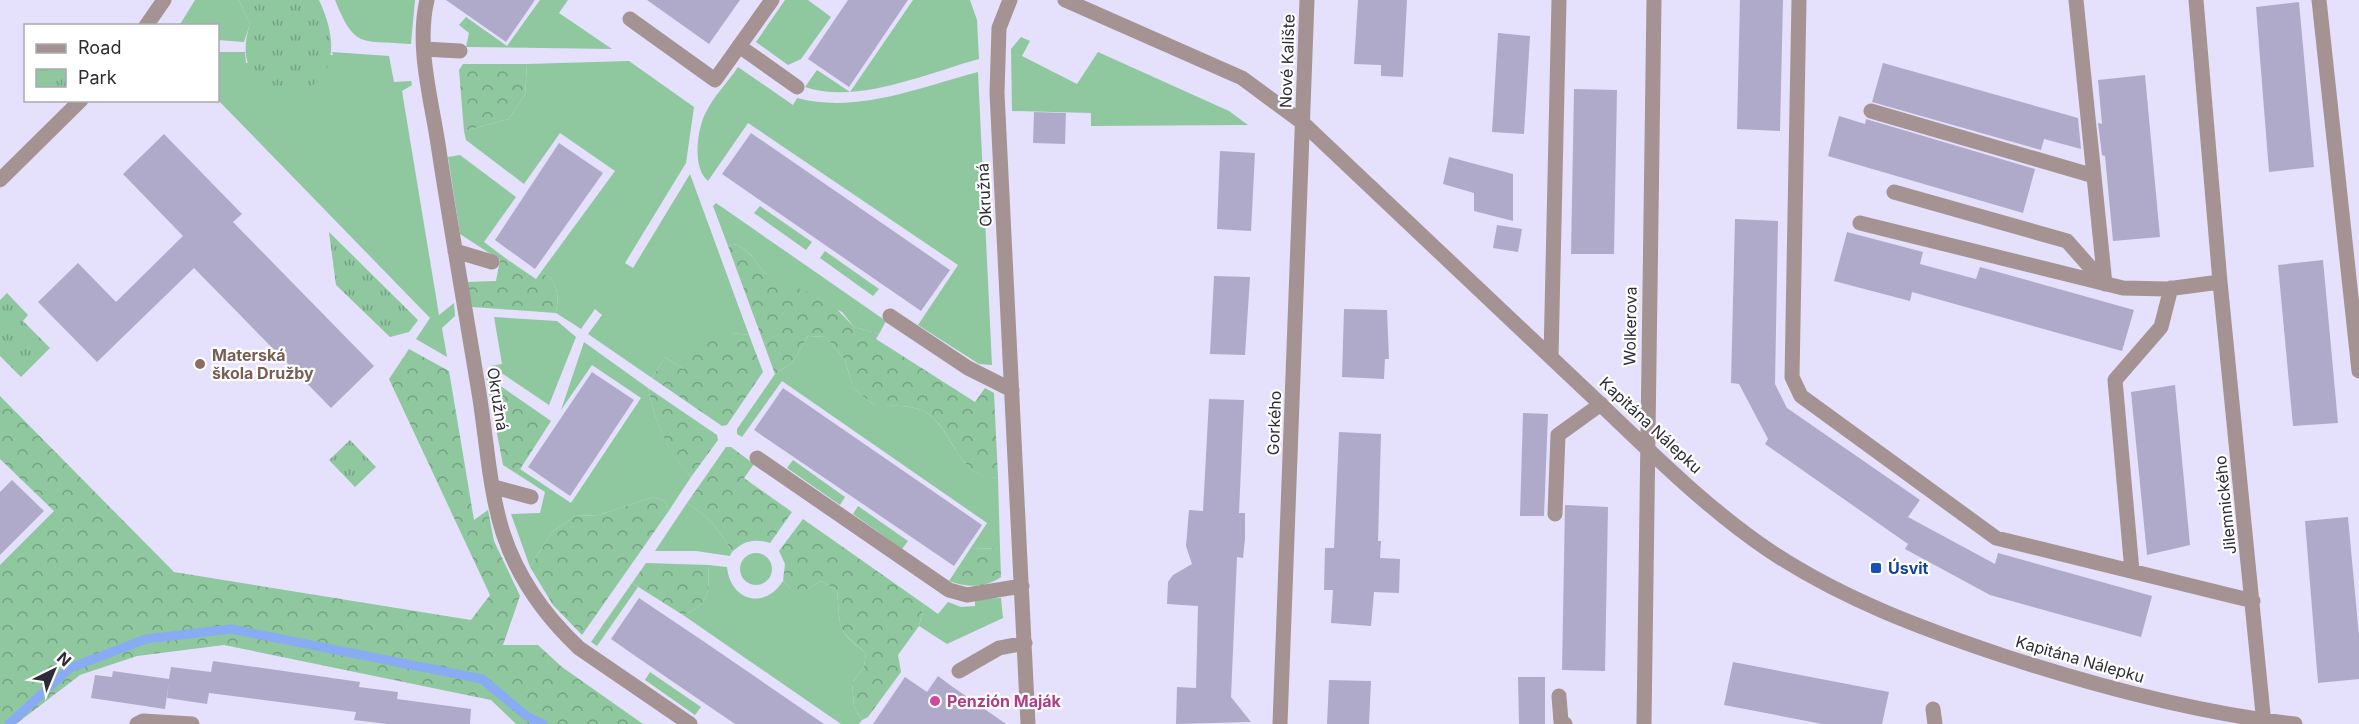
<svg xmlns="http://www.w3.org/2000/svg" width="2359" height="724" font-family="Inter,sans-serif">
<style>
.grass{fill:#8fc79f}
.forest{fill:url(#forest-crowns)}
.park{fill:url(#park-tufts)}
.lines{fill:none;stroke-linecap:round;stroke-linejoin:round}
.stream{stroke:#89abf4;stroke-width:9}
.building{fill:#afaac9}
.minor{stroke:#a49392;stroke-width:15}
.education-dot{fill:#8d6e63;stroke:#fff;stroke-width:2}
.transit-dot{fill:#1a4fb4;stroke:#fff;stroke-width:2}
.hotel-dot{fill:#d1479c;stroke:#fff;stroke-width:2}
.labels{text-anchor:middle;stroke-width:4.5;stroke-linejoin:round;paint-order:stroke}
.street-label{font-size:16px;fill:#2d2b38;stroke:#fff}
.education-label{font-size:16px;font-weight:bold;fill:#785e54;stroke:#fff;text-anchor:start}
.transit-label{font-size:16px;font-weight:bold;fill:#164399;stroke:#fff;text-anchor:start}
.hotel-label{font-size:16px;font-weight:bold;fill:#b23c85;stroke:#fff;text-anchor:start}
</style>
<defs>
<pattern id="forest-crowns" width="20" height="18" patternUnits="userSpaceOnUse" patternTransform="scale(1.5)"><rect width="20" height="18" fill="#8fc79f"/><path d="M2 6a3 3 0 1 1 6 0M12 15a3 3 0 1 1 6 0" fill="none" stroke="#75a283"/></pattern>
<pattern id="park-tufts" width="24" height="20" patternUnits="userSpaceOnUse" patternTransform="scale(1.5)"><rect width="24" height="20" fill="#8fc79f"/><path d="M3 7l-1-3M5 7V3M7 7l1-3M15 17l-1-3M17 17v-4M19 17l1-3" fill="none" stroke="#75a283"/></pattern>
</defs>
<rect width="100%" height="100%" fill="#e5e1fc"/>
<path class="grass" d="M195 0H239L250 24 244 42 218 40V26H179Z
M335 0H415L411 44C362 40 355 50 335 0Z
M540 0H568L559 13 612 49 466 47 469 33 459 25 466 17 507 46Z
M785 0H808L831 17 801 59 788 65 756 42Z
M913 0H970L977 20 979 59C927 73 857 105 805 87L817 70 850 92Z
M1021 37 1030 41 1022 56 1077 84 1098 52 1229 111 1248 125 1091 126V113L1012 111 1011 49Z
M218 52H245L246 63 333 55 332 52 389 56 394 82 411 81 412 85 402 91 439 315 454 303 455 316 442 328 447 357 416 339 430 318 218 100Z
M629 61 694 107 686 163 625 263 633 268 690 174 749 335 733 333 683 369 665 357 652 378 588 334 602 315 595 309 581 329 556 313C559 294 559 282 541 272L615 171 560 133 524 184 466 140 464 131 509 119 525 95 527 64Z
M738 67 793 105 797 98C858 114 920 87 978 72L992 365 979 364 918 325 958 265 748 123 708 181C692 168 697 131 705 114 713 97 728 82 738 67Z
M460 155 516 197 484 242 508 260H500L460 234 448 157Z
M716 203 886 321 879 334 854 327 842 312 764 273 751 255 737 244 728 246 713 206Z
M760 206 812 242 806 250 754 213Z
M825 251 879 289 873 296 820 258Z
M494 317 557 321 576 337 549 405 491 366 502 364Z
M808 336 826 337 845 360 853 388 875 406C890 406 906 404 921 410 953 422 955 481 998 477L1000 548 970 549 987 523 782 381 742 437 737 434V429L775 374 792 363Z
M584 342 648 388C656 425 666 448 691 477L668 512 665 501 653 497 599 515 575 516 552 532 530 567 511 514 540 513 545 492 517 474 520 469 571 503 641 398 592 365 561 410Z
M793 460 845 497 840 505 787 468Z
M687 503C708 516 720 530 732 552L730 556 696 551H655Z
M858 506 908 541 902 549 853 514Z
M740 569a16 16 0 1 1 32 0a16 16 0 1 1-32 0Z
M708 565 727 567C730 600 764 611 783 581L791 589H808L821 581 837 591C841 628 835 629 866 653L864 667 852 683 854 707 862 720 859 724H841L683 615C710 605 710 590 708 565Z
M632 583 638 587 597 646 591 642Z
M1001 598 1003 618 947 644 919 626 924 604 938 614 948 602 961 607 975 606V599Z
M650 672 701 707 695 715 645 680Z"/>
<path class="forest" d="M463 64H527L525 95 509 119 464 131 459 70Z
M737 244 751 255 764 273 830 302 854 327 879 334 876 339 975 402 985 388 994 393 998 477C956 482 953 422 921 410 906 404 890 406 875 406L853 388 845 360 826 337 808 336 792 363 775 374 728 246Z
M500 260H508L536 279 541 272C559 282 559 294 556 313L472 307 467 282 496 281Z
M733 333 749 335 763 372 727 425 722 426 652 378 665 357 683 369 702 341Z
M409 349 449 371 474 520 488 510 494 541 520 596 503 645H538L562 667 643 724H516L491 700 224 645 137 656 80 675 16 724H0V565L54 511 0 459V396L174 572 471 620 490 595 389 379Z
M486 376 551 421 517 474 503 465Z
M648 388 717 435 718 440 691 477C666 449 656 425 648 388Z
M726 447H731L754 464 744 478 792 512 770 543C754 538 743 541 732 552 720 530 708 516 687 503Z
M653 497 665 501 668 512 582 635 553 605 530 567 552 532 575 516 599 515Z
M803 519 924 604 919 626 898 655 901 672 868 717 862 720 854 707 852 683 864 667 866 653C835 628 841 629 837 591L821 581 808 589H791L783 581 785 564 779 551Z
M1000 548 1001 577C985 588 967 588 949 581L970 549Z
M646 563 708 565C710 590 710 605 683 615L632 583Z"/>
<path class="park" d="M239 0H319C375 119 218 119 250 24Z
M329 232 418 320 409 332 390 337 336 285Z
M7 293 28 315 23 321 50 348 21 377 0 356V300Z
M350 440 376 467 355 487 329 460Z"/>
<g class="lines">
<path class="stream" d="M9 724 70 668 146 639 231 629 482 679 528 717 543 724"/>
</g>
<path class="building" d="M446 0H535L506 42Z
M647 0H740L709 44Z
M848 0H908L849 87 808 59Z
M1358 0H1407L1403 77 1381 76V65L1354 64Z
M1740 0H1783L1780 131 1737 129Z
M2299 2 2314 167 2269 172 2256 7Z
M1498 33 1530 36 1524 134 1492 132Z
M1883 63 2078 118 2081 149 2044 139 2041 150 1872 102Z
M2145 75 2160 237 2113 241 2105 156 2102 155 2098 123 2102 124 2098 80Z
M1574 89 1617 90 1614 254H1571Z
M1034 112 1066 113 1065 144 1033 143Z
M1839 116 1865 124 1866 119 2035 169 2023 213 1828 156Z
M751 133 950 270 921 311 722 174Z
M164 134 242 214 233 222 374 366 331 408 194 268 97 362 38 302 78 263 116 302 183 236 123 174Z
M559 143 603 173 535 269 495 240Z
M1220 151 1255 153 1251 231 1217 229Z
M1449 157 1513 174V221L1474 211V193L1443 184Z
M1735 219 1778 221 1775 384 1787 408 1920 500 1908 517 1995 564 1998 553 2152 596 2141 637 1990 595 1905 549 1908 544 1765 444 1768 439 1739 384 1731 383Z
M1497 225 1522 229 1518 252 1493 248Z
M1847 232 1923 252 1920 264 1976 279 1980 267 2134 310 2122 351 1912 292 1910 301 1834 281Z
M2323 260 2338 423 2293 426 2278 265Z
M1214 276 1250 277 1245 355 1210 354Z
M1344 309 1387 310 1389 359H1385L1384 379 1342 377Z
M592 372 634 400 570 496 528 467Z
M2175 385 2190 545 2147 555 2131 392Z
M783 388 982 525 954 566 754 430Z
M1209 399 1244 400 1239 513H1245V539L1243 558 1237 557 1231 697 1251 722 1176 724 1177 687 1196 688 1198 606 1167 604 1168 582 1173 575 1192 564 1186 546 1189 510 1203 511Z
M1523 413 1548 414 1544 516H1520Z
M1339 432 1381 434 1378 541H1381L1380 558 1400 559 1399 593 1374 592 1371 626 1331 623 1333 590H1324L1325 548H1334Z
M12 480 44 511 0 555V492Z
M1565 505 1608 507 1605 671 1562 670Z
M2348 517 2359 636V679L2318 683 2305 521Z
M639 598 706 643 824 724H735L644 662 611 639Z
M213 661 360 682 359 687 398 692 397 699 471 709 470 724H388L354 720 356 712 209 693 207 704 167 698 169 682 165 709 91 698 95 675 112 677 113 671 169 679 171 667 211 672Z
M1733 662 1889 692 1882 724H1822L1724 705Z
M938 676 950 685 1006 724H873L905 677 927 692Z
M1518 677H1545V724H1519Z
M1329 680 1371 681 1369 724H1327Z"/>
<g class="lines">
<path class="minor" d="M427 0C416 46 431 98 438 144 450 223 464 302 477 381 486 429 488 486 503 533 518 579 545 616 579 648L690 724
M1010 0 999 28 997 93 1028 724
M1065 0 1242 78 1303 123C1394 210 1486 296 1577 382 1639 440 1700 504 1770 551 1842 599 1923 629 2004 656 2099 687 2196 713 2295 724
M1799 0 1792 377 1801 396 1996 538 2253 601
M2076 0 2105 284
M2196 0 2220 282 2264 724
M2319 0 2359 371
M630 19 715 80 772 0
M146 26 164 0
M739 46 797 87
M424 49 460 51
M1871 111 2094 176
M0 180 81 100
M1894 192 2067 241 2105 284
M1860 223 2123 288 2167 289 2220 282
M455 251 492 262
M890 316 968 368 1012 390
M1551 357 1559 0
M757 458 949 590 967 595 1022 586
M494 487 531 497
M1555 514 1558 435 1601 404
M2132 571 2115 380 2161 327 2171 288
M959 671 999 648 1025 643
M1559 696 1561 722 1565 724
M1933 709 1935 724
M137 724 143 721 192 724
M1280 724 1307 0
M1644 724 1654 0"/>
</g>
<circle class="education-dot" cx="200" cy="364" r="6"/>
<rect class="transit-dot" x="1870" y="562" width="12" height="12" rx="3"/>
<circle class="hotel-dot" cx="935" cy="701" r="6"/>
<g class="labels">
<g class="street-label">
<text transform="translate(1287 61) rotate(-88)" y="6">Nové Kalište</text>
<text transform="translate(984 195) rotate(-93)" y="6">Okružná</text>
<text transform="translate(1630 326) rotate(-89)" y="6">Wolkerova</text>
<text transform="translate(498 399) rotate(81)" y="6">Okružná</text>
<text transform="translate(1274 423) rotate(-88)" y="6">Gorkého</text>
<text transform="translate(1651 425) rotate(43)" y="6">Kapitána Nálepku</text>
<text transform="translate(2225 505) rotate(-96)" y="6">Jilemnického</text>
<text transform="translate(2080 659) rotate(16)" y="6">Kapitána Nálepku</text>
</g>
<g class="education-label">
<text x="212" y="361">Materská<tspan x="212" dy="18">škola Družby</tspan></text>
</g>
<g class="transit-label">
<text x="1888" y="574">Úsvit</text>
</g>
<g class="hotel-label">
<text x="947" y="707">Penzión Maják</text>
</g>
</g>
<rect x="24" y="24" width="195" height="78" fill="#ffffff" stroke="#abaaaf" stroke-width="1.5"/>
<rect x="36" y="44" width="30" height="9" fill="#a49392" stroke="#abaaaf" stroke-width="1.5"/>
<text x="78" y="54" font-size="18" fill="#2d2b38">Road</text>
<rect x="36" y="69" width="30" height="18" fill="url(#park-tufts)" stroke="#abaaaf" stroke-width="1.5"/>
<text x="78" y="84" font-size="18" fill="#2d2b38">Park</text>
<g transform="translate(54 670) rotate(43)" stroke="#ffffff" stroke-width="4.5" paint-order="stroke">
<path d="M0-4.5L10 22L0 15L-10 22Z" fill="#2d2b38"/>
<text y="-9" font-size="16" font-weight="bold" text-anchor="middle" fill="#2d2b38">N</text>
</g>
</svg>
